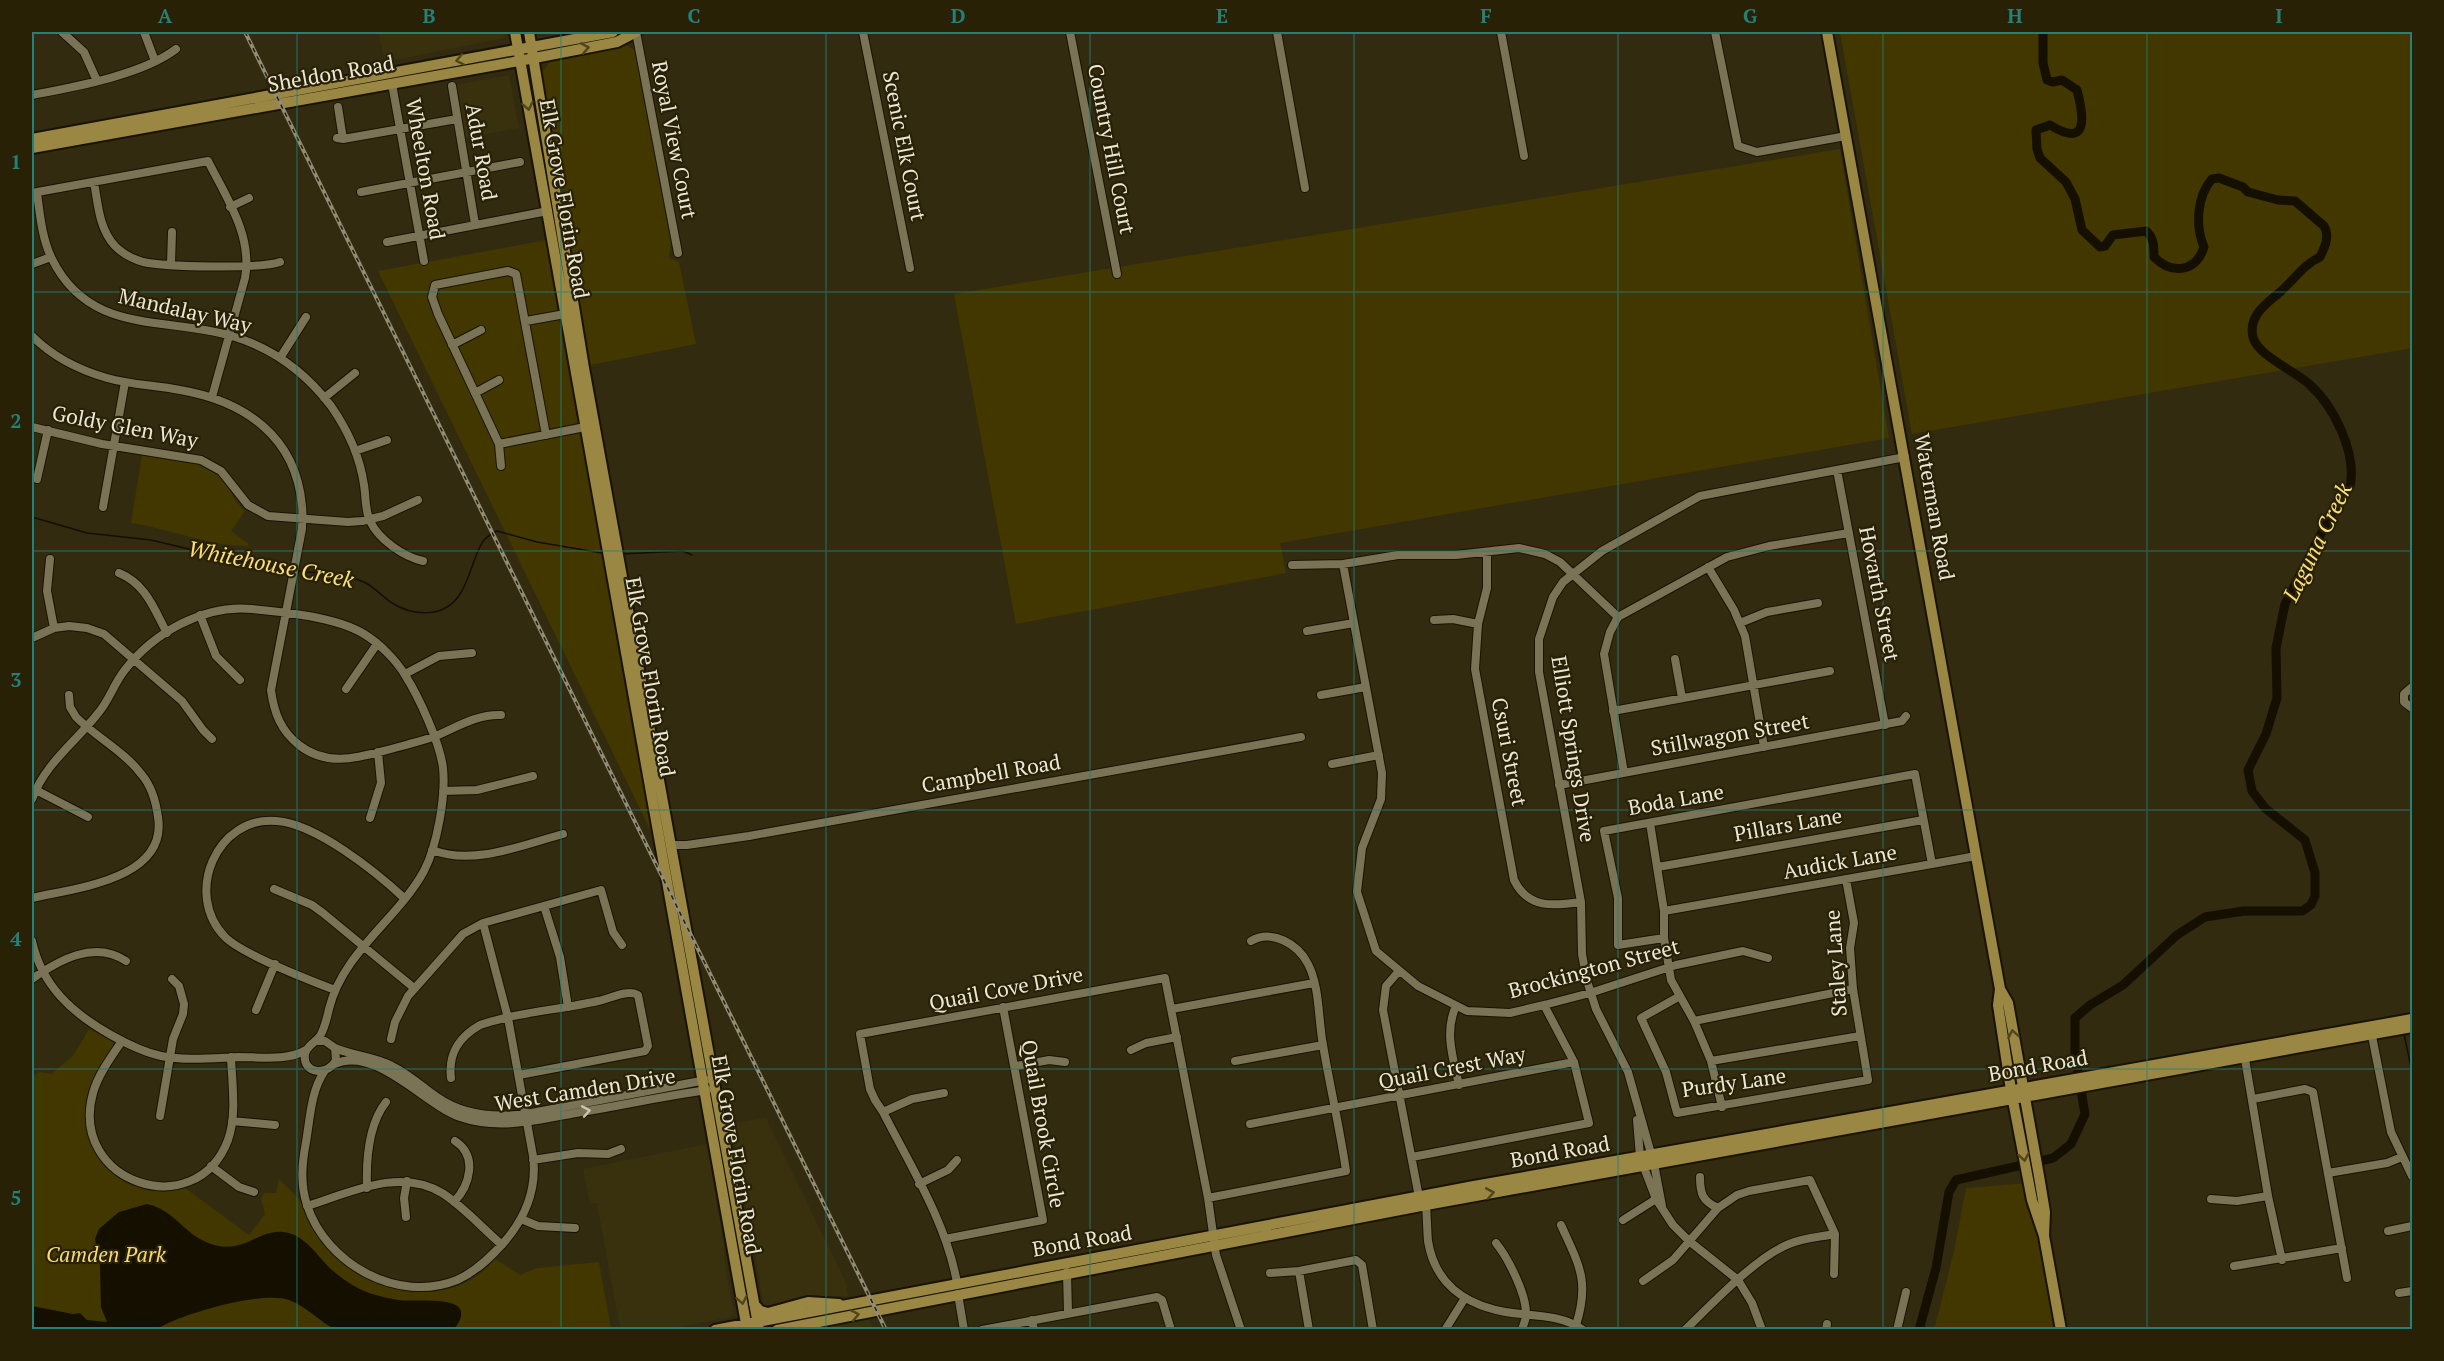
<svg xmlns="http://www.w3.org/2000/svg" width="2444" height="1361" font-family="'PT Serif',serif">
<style>
.built{fill:#39300d}
.green{fill:#433700}
.water{fill:#150f00}
.lines{fill:none;stroke-linecap:round;stroke-linejoin:round}
.stream{stroke:#150f00;stroke-width:1.5}
.river{stroke:#150f00;stroke-width:9}
.minor-casing{stroke:#1a1300;stroke-width:10}
.major-casing{stroke:#1a1300;stroke-width:14}
.minor{stroke:#7a7356;stroke-width:8}
.major{stroke:#998743;stroke-width:10}
.rail-casing{stroke:#918c77;stroke-width:4}
.rail{stroke:#282106;stroke-width:1.5;stroke-dasharray:4.5;stroke-linecap:butt}
.oneway{stroke:#50451b}
.oneway2{stroke:#c9c4b0}
.grid{fill:none;stroke:#258178;stroke-width:1.5;stroke-opacity:0.55}
.labels{text-anchor:middle;stroke-width:4.5;stroke-linejoin:round;paint-order:stroke}
.street-label{font-size:21px;fill:#ebe7d7;stroke:#282106}
.park-label{font-size:21px;font-style:italic;fill:#f5da74;stroke:#282106}
.water-label{font-size:22px;font-style:italic;fill:#fbe07a;stroke:#282106}
.neatline{fill:none;stroke:#258178;stroke-width:2}
.grid-label{font-size:20px;text-anchor:middle;font-weight:bold;fill:#258178}
</style>
<rect width="100%" height="100%" fill="#322b10"/>
<path class="built" d="M378 32H504L505 38 385 62Z
M509 75 519 128 465 138 455 85Z
M766 1118 846 1283 848 1296 804 1298 769 1308 764 1307 731 1123Z
M707 1144 723 1239 727 1277 734 1312 731 1317 670 1329H620L597 1203 590 1204 583 1169Z
M868 1318 874 1329H816Z"/>
<path class="green" d="M1840 32H2412V348L1912 434Z
M626 45 635 50 671 241 669 258 679 262 696 344 586 366 683 897 378 271 568 236 542 70 545 69 550 61Z
M1840 149 1889 438 1280 543 1286 573 1016 624 954 294Z
M142 455C168 458 205 457 223 480 231 491 234 502 245 511L231 531 249 544 248 546C207 546 171 529 131 523Z
M89 1029 113 1042C114 1054 92 1079 88 1096 75 1154 126 1206 185 1188L249 1235 265 1214 261 1199 264 1193H276L279 1179C287 1187 298 1196 303 1207 310 1221 315 1235 325 1247 366 1295 451 1313 495 1259L520 1275 537 1268 599 1262 611 1329 32 1330V1077L39 1072 51 1074 73 1056Z
M2028 1183 2063 1329 1934 1330 1954 1251 1966 1188Z"/>
<path class="water" d="M147 1204C174 1210 182 1231 204 1241 242 1259 256 1229 283 1232 305 1234 317 1256 332 1270 343 1280 362 1292 376 1295 383 1297 391 1299 398 1300 411 1302 454 1297 460 1309 464 1317 457 1324 455 1329 424 1330 393 1330 362 1330 355 1330 342 1332 335 1329 319 1322 308 1307 289 1300 262 1290 179 1315 157 1329L32 1327V1306L73 1314 80 1313 87 1320 107 1322 101 1307 100 1266 95 1239 99 1229 119 1212Z"/>
<g class="lines">
<path class="stream" d="M32 517 87 533 151 540 256 565 290 569
M622 554 683 551 692 555
M298 571C320 574 346 573 366 583 375 588 383 597 392 603 413 616 442 618 458 597 470 582 475 549 485 539 488 536 493 533 497 531L537 542 602 553
M2404 1034 2412 1072"/>
<path class="river" d="M1919 1330 1936 1268 1949 1192 1956 1180 2053 1158 2071 1144 2085 1114 2075 1055V1018L2090 1005 2123 985 2177 935 2205 917 2244 911H2302L2311 905 2315 896V873L2305 840 2265 808 2252 791 2248 770 2266 734 2277 698 2276 648 2285 604 2343 491 2350 487C2357 453 2334 406 2309 384 2295 371 2257 355 2253 337 2248 316 2266 304 2279 293 2294 280 2303 265 2320 257 2325 247 2330 236 2324 226L2295 201 2278 200 2248 192 2243 187 2219 178 2212 179C2197 196 2195 226 2204 247 2196 272 2172 275 2154 257 2154 246 2154 238 2146 231L2113 235 2105 246 2100 247 2082 230 2075 199 2066 182 2040 158 2037 149 2036 130 2050 125C2089 149 2084 117 2077 90L2062 80 2053 82 2047 80 2043 63V32"/>
<defs>
<path id="minor" d="M62 32 84 52 97 81
M144 32 155 61
M636 32 678 253
M863 32 910 268
M1070 32 1117 274
M1277 32 1305 188
M1501 32 1524 156
M1715 32 1738 146 1757 152 1846 136
M392 84 424 261
M452 86 475 224
M32 95C74 87 142 75 176 49
M338 107 343 139
M337 138 343 139 457 119
M94 182C98 204 99 229 115 246 123 254 133 259 143 262 165 267 261 269 280 262
M361 192 520 162
M32 193 208 161C226 197 253 236 245 278L212 397
M37 193C40 215 42 239 52 259 90 336 165 316 232 336 272 348 306 373 331 406 347 429 360 457 364 485 366 497 365 511 370 521 379 540 404 557 423 561
M230 207 249 198
M387 242 548 211
M32 264 51 257
M171 264 172 232
M526 321 565 314
M32 336C52 356 79 370 107 378 131 385 155 385 180 390 244 401 296 436 302 506 303 513 302 521 302 529L271 690C274 713 281 731 299 745 328 768 360 757 391 749 406 745 421 741 436 736 457 727 477 714 501 715
M452 345 481 330
M280 358 306 317
M475 393 499 380
M324 398 355 373
M32 427 102 444 201 460 221 471 248 505 268 516 348 522 362 521 383 516 418 500
M499 444 438 314 432 297 435 285 508 271 516 274 546 435
M355 451 387 440
M501 466 499 444 585 427
M1837 470 1885 725
M37 479 48 430
M103 507 125 382
M1487 553V588L1478 624 1475 669 1514 880C1528 909 1553 906 1581 902
M50 559 47 591 54 628
M1343 564 1382 773 1381 799 1362 848 1357 892 1376 951 1418 986 1467 1011 1510 1013 1544 1005 1590 993 1676 965 1743 951 1768 958
M1292 565 1343 564 1398 555H1456L1519 548 1545 554 1560 562 1618 617
M1708 567 1734 610 1745 636 1764 747
M119 573C146 584 154 609 167 633
M200 615 216 656 240 680
M1434 620 1453 619 1478 624
M1740 623 1767 612 1818 603
M1307 631 1354 623
M32 638 54 628 69 626 87 628 104 634 182 701 203 730 212 739
M1675 659 1682 698
M405 674 439 656 472 653
M2412 687 2404 694V702L2412 708
M346 689 377 644
M1321 695 1366 687
M1613 711 1830 671
M1332 764 1379 755
M1624 773 1604 654 1610 632 1618 617 1727 557 1769 546 1849 533
M1559 785 1902 721 1906 716
M32 788 88 817
M443 791 477 790 533 776
M32 799C46 762 76 742 99 712 109 700 114 684 124 671 153 633 204 604 252 609 285 612 336 617 364 634 379 643 396 660 405 675 419 697 440 743 443 768 446 796 437 846 424 871 397 920 343 952 329 1009 327 1017 325 1028 320 1036 315 1043 307 1045 305 1054 302 1075 329 1076 336 1060L335 1048 325 1041H316
M370 818 381 783 378 752
M1650 823 1664 911V938L1671 980 1694 1021 1711 1061 1722 1107
M670 845H687L749 836 1301 737
M432 850C474 866 522 845 563 834
M1932 864 1976 856
M1658 867 1923 820
M274 889 312 905 323 913 414 988
M32 898C74 888 168 880 158 817 156 802 152 787 142 775 125 752 96 737 76 717L70 707 69 695
M544 906 560 957 568 1007
M1664 938 1618 945V898L1604 831 1915 774 1932 864 1664 911
M32 941C42 986 72 1013 111 1035 127 1044 143 1052 161 1056 186 1061 214 1058 239 1057 260 1057 288 1061 306 1050
M1399 971 1386 986 1383 1010 1419 1197
M32 979C59 960 94 940 126 961
M335 990C309 980 243 955 225 937 183 894 217 815 277 821 316 824 375 871 404 898
M1680 996 1641 1018 1666 1072 1677 1113 1868 1080 1853 989 1850 948 1854 923 1846 879
M1456 1006C1444 1032 1453 1058 1459 1085
M1172 1009 1314 983
M256 1010 275 964
M1694 1021 1853 989
M2371 1031 2391 1132 2412 1176
M391 1039 395 1022 408 996 463 934 483 923 601 890 613 932 622 945
M122 1041C111 1057 98 1075 93 1093 68 1183 196 1225 228 1140 237 1115 232 1083 231 1057
M335 1048C353 1056 374 1056 392 1066 409 1074 422 1087 437 1097 464 1116 495 1118 526 1114L706 1080
M1131 1050 1146 1043 1177 1037
M2245 1059 2268 1196 2282 1260
M1235 1061 1323 1045
M1711 1061 1860 1036
M335 1064C375 1045 425 1105 460 1117 500 1131 541 1119 581 1112 623 1105 665 1096 707 1090
M1016 1066 1049 1060 1065 1062
M324 1072C311 1091 310 1119 306 1142 302 1163 300 1184 307 1205 326 1264 398 1304 457 1280 477 1271 492 1256 506 1240 526 1216 537 1187 533 1156L508 1018 483 923
M451 1078C448 1053 459 1037 480 1025 518 1012 559 1010 598 1001 610 999 626 989 638 995L648 1046 645 1051 519 1075
M2253 1099 2305 1089 2313 1092 2347 1278
M883 1112 912 1099 944 1093
M160 1116 173 1039 183 1014 184 1004 179 986 172 979
M1637 1120 1640 1157 1656 1199 1673 1225 1689 1241 1738 1280 1752 1303 1762 1330
M232 1121 275 1125
M1250 1124 1574 1062
M1412 1157 1589 1123 1574 1062 1544 1005
M533 1160 578 1153 608 1154 621 1149
M211 1166 239 1187 254 1192
M2328 1173 2387 1163 2402 1157
M1700 1177C1700 1193 1702 1201 1718 1208
M919 1184 948 1170 957 1160
M367 1188C366 1159 368 1125 386 1102
M1208 1198 1346 1171C1340 1129 1330 1087 1323 1045 1318 1019 1320 987 1308 964 1298 944 1272 929 1251 941
M2211 1199 2237 1201 2268 1196
M454 1202C470 1185 478 1156 455 1141
M1426 1205C1427 1217 1427 1229 1428 1241 1436 1291 1476 1310 1521 1314 1542 1316 1565 1317 1583 1330
M307 1206C349 1193 400 1167 442 1193 463 1206 482 1228 502 1245
M1662 1206 1654 1164 1628 1072 1596 1009 1587 981 1582 954 1581 902 1539 672V639L1553 597 1563 582 1602 551 1700 496 1905 457
M406 1217 404 1198 407 1181
M521 1219 538 1226 575 1228
M1623 1220 1656 1199
M1561 1225C1579 1265 1590 1281 1576 1325
M2388 1231 2412 1226
M945 1239 1043 1220 1003 1007
M1496 1243C1508 1258 1527 1295 1526 1315 1526 1320 1523 1325 1522 1330
M2234 1266 2342 1248
M1299 1271 1309 1330
M1067 1272 1068 1313
M1270 1273 1299 1271 1356 1260 1362 1265 1373 1330
M1643 1281 1673 1260 1718 1208 1737 1195 1749 1191 1810 1180 1835 1234 1834 1274
M957 1283C947 1224 910 1165 883 1112L875 1100 870 1089 860 1034 1165 978 1208 1198 1216 1255 1241 1330
M2399 1293 2412 1291
M958 1294 964 1330
M1032 1320 1034 1330
M982 1330 1157 1297 1162 1300 1171 1330
M1445 1330 1465 1298
M1685 1330C1712 1304 1756 1257 1789 1244 1803 1238 1820 1237 1835 1234
M1826 1330 1827 1324
M1897 1330 1906 1292"/>
<path id="major" d="M515 32 747 1329
M529 32 584 368 759 1330
M1827 32 2000 989 2008 1003 2039 1176 2045 1212 2044 1236
M32 139 613 32
M32 148 519 61 617 42 636 32
M2000 989 1998 1005 2011 1090 2032 1200 2044 1236 2061 1330
M754 1304 760 1311 768 1313 808 1302 839 1304
M715 1330 1474 1186 2412 1019
M777 1330 1426 1205 2412 1027"/>
</defs>
<use href="#minor" class="minor-casing"/>
<use href="#major" class="major-casing"/>
<use href="#minor" class="minor"/>
<use href="#major" class="major"/>
<defs>
<path id="rail" d="M245 32 886 1330"/>
</defs>
<use href="#rail" class="rail-casing"/>
<use href="#rail" class="rail"/>
</g>
<defs><path id="oneway-chevron" d="M-2-3.5L2.5 0L-2 3.5" fill="none" stroke-width="1.6" stroke-linecap="round" stroke-linejoin="round" transform="scale(1.5)"/></defs>
<g class="oneway">
<use href="#oneway-chevron" transform="translate(585 48) rotate(-10)"/>
<use href="#oneway-chevron" transform="translate(460 60) rotate(169)"/>
<use href="#oneway-chevron" transform="translate(528 106) rotate(79)"/>
<use href="#oneway-chevron" transform="translate(2013 1034) rotate(-100)"/>
<use href="#oneway-chevron" transform="translate(2024 1157) rotate(80)"/>
<use href="#oneway-chevron" transform="translate(1490 1193) rotate(-10)"/>
<use href="#oneway-chevron" transform="translate(742 1300) rotate(79)"/>
<use href="#oneway-chevron" transform="translate(855 1315) rotate(-11)"/>
</g>
<use class="oneway2" href="#oneway-chevron" transform="translate(586 1111) rotate(-10)"/>
<path class="grid" d="M297 32V1330M561 32V1330M826 32V1330M1090 32V1330M1354 32V1330M1618 32V1330M1883 32V1330M2147 32V1330M32 292H2412M32 551H2412M32 810H2412M32 1069H2412"/>
<g class="labels">
<g class="street-label">
<text transform="translate(331 74) rotate(-10)" y="7">Sheldon Road</text>
<text transform="translate(674 140) rotate(79)" y="7">Royal View Court</text>
<text transform="translate(904 146) rotate(79)" y="7">Scenic Elk Court</text>
<text transform="translate(1111 149) rotate(79)" y="7">Country Hill Court</text>
<text transform="translate(481 152) rotate(80)" y="7">Adur Road</text>
<text transform="translate(425 169) rotate(80)" y="7">Wheelton Road</text>
<text transform="translate(564 199) rotate(80)" y="7">Elk Grove Florin Road</text>
<text transform="translate(185 311) rotate(13)" y="7">Mandalay Way</text>
<text transform="translate(125 427) rotate(11)" y="7">Goldy Glen Way</text>
<text transform="translate(1934 507) rotate(80)" y="7">Waterman Road</text>
<text transform="translate(1879 594) rotate(79)" y="7">Hovarth Street</text>
<text transform="translate(650 677) rotate(80)" y="7">Elk Grove Florin Road</text>
<text transform="translate(1730 735) rotate(-10)" y="7">Stillwagon Street</text>
<text transform="translate(1573 749) rotate(81)" y="7">Elliott Springs Drive</text>
<text transform="translate(1509 752) rotate(79)" y="7">Csuri Street</text>
<text transform="translate(991 774) rotate(-10)" y="7">Campbell Road</text>
<text transform="translate(1676 800) rotate(-10)" y="7">Boda Lane</text>
<text transform="translate(1788 825) rotate(-10)" y="7">Pillars Lane</text>
<text transform="translate(1840 862) rotate(-10)" y="7">Audick Lane</text>
<text transform="translate(1836 963) rotate(-94)" y="7">Staley Lane</text>
<text transform="translate(1594 969) rotate(-15)" y="7">Brockington Street</text>
<text transform="translate(1006 989) rotate(-11)" y="7">Quail Cove Drive</text>
<text transform="translate(2038 1066) rotate(-10)" y="7">Bond Road</text>
<text transform="translate(1452 1068) rotate(-11)" y="7">Quail Crest Way</text>
<text transform="translate(1734 1083) rotate(-8)" y="7">Purdy Lane</text>
<text transform="translate(585 1090) rotate(-9)" y="7">West Camden Drive</text>
<text transform="translate(1043 1124) rotate(80)" y="7">Quail Brook Circle</text>
<text transform="translate(1560 1152) rotate(-10)" y="7">Bond Road</text>
<text transform="translate(736 1155) rotate(80)" y="7">Elk Grove Florin Road</text>
<text transform="translate(1082 1241) rotate(-10)" y="7">Bond Road</text>
</g>
<g class="park-label">
<text x="106" y="1262">Camden Park</text>
</g>
<g class="water-label">
<text transform="translate(2317 542) rotate(-64)" y="8">Laguna Creek</text>
<text transform="translate(271 564) rotate(11)" y="8">Whitehouse Creek</text>
</g>
</g>
<rect width="2444" height="1361" fill="none" stroke="#282106" stroke-width="66"/>
<rect x="33" y="33" width="2378" height="1295" class="neatline"/>
<g class="grid-label">
<text x="165" y="23">A</text>
<text x="429" y="23">B</text>
<text x="694" y="23">C</text>
<text x="958" y="23">D</text>
<text x="1222" y="23">E</text>
<text x="1486" y="23">F</text>
<text x="1750" y="23">G</text>
<text x="2015" y="23">H</text>
<text x="2279" y="23">I</text>
<text x="16" y="169">1</text>
<text x="16" y="428">2</text>
<text x="16" y="687">3</text>
<text x="16" y="946">4</text>
<text x="16" y="1205">5</text>
</g>
</svg>
